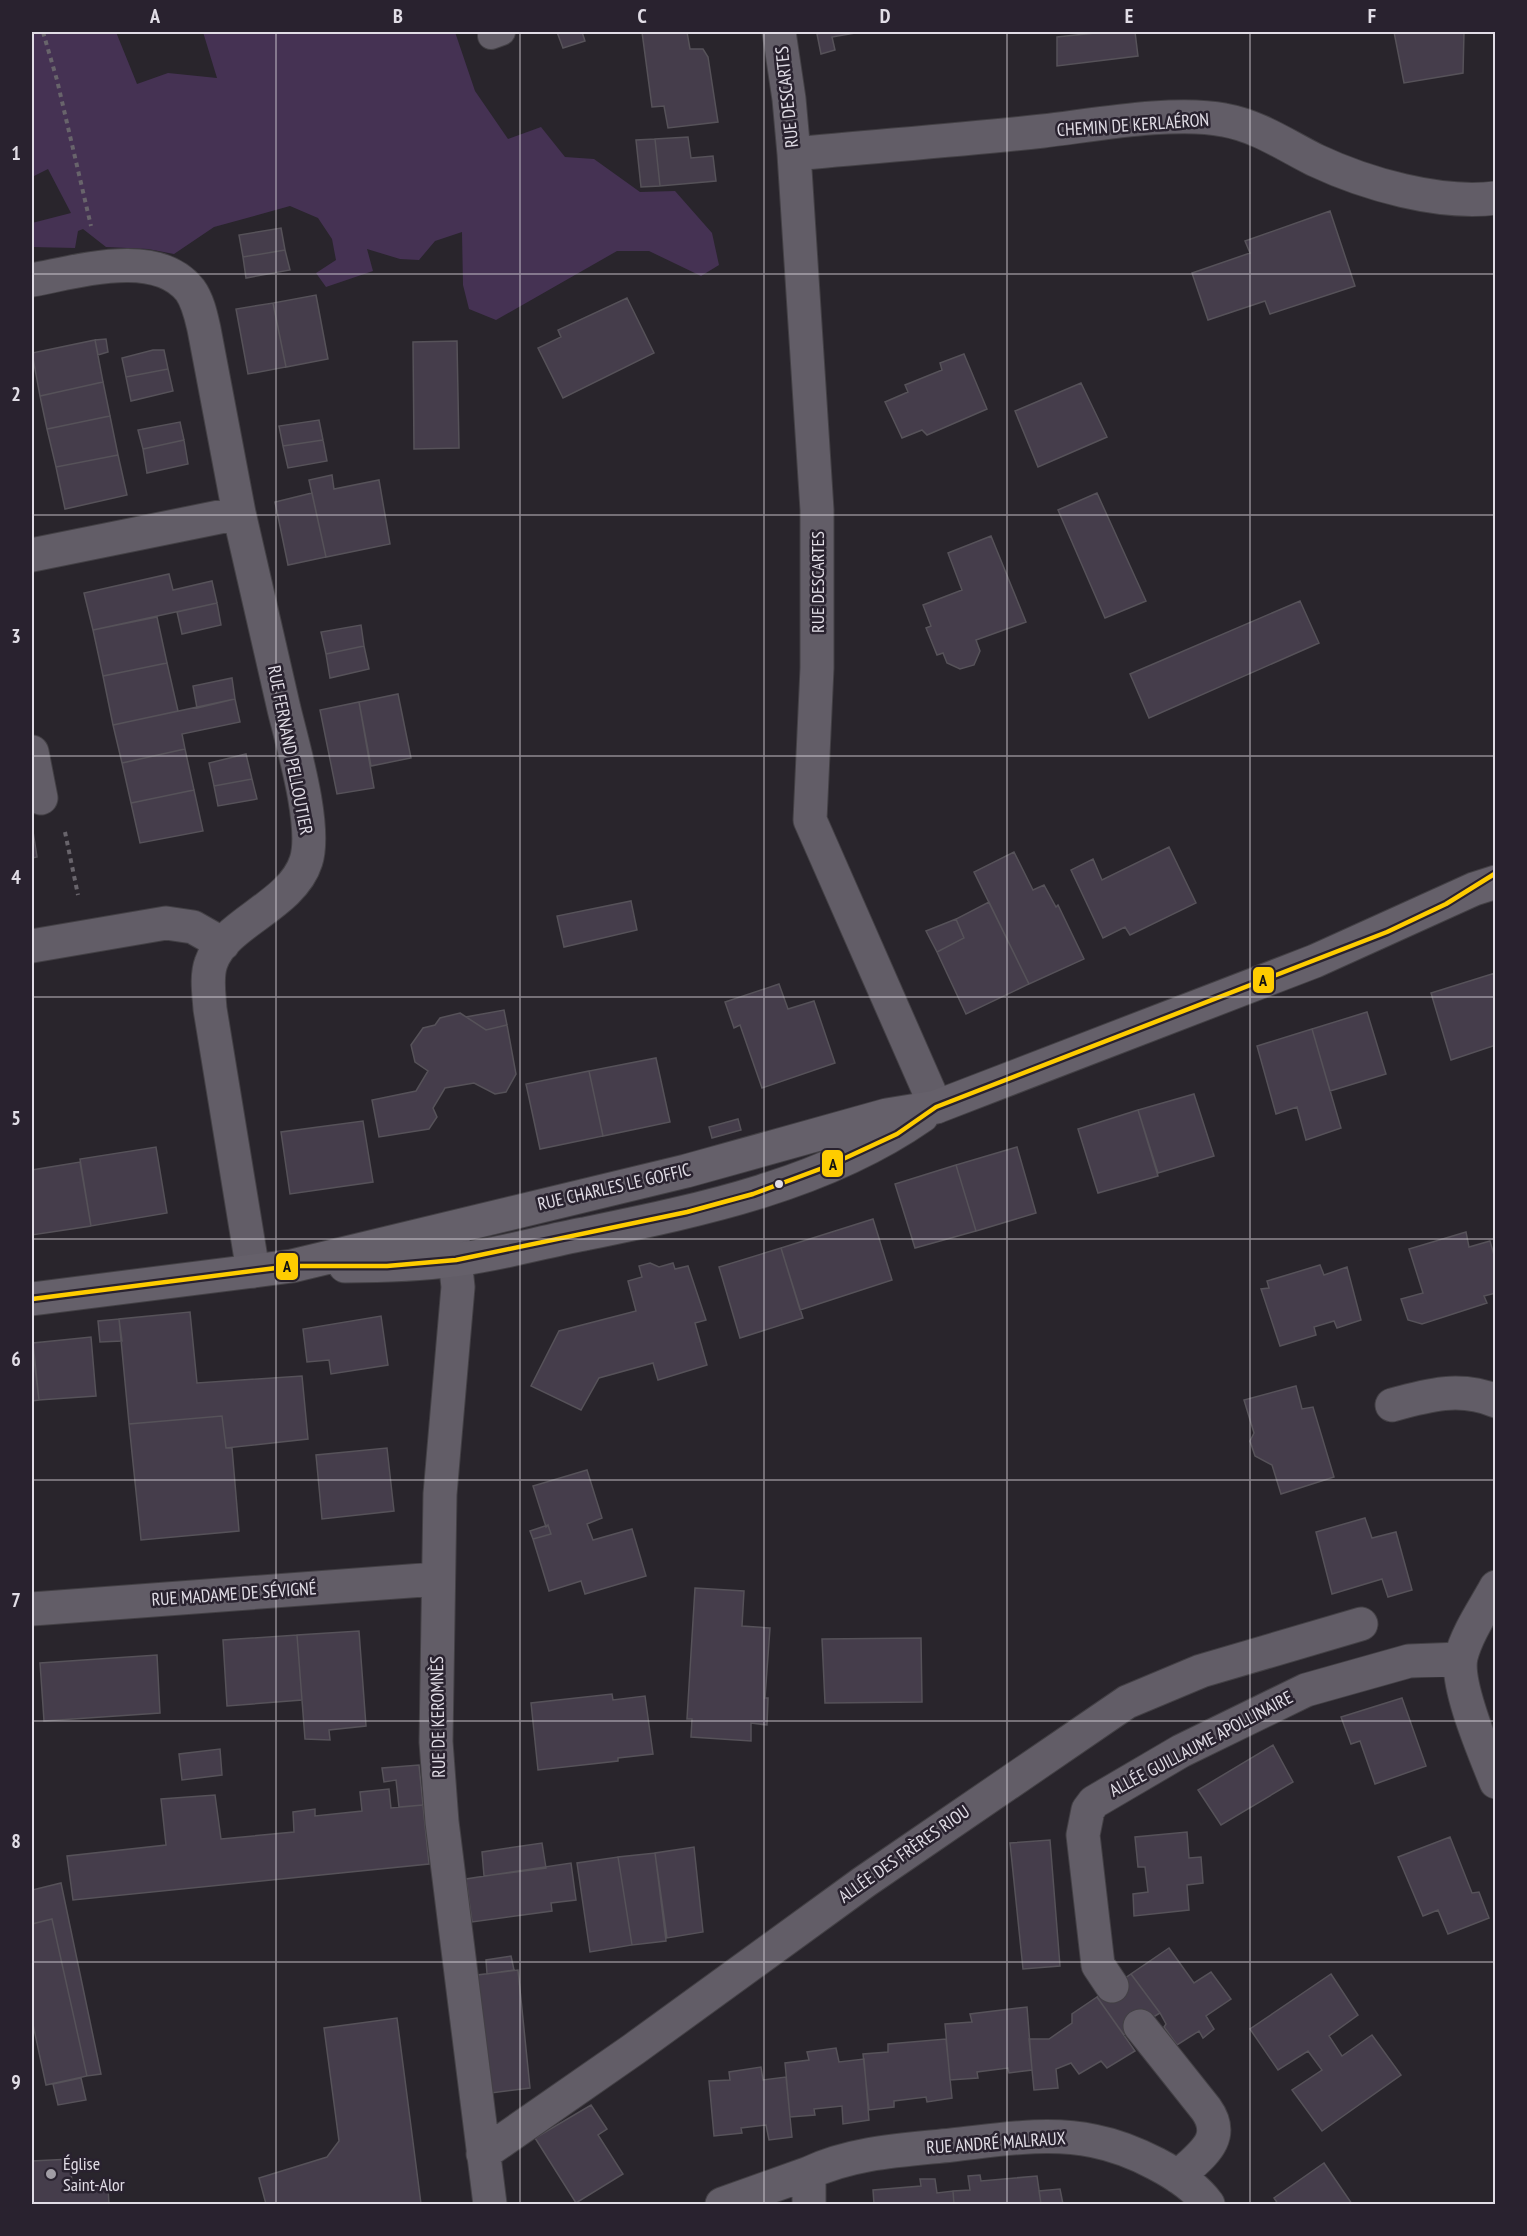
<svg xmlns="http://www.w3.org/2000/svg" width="1527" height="2236" font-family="'PT Sans Narrow',sans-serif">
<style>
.green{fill:#453253}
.building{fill:#453d4b;stroke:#565259;stroke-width:1.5}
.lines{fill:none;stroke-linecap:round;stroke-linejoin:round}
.lane-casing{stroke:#434045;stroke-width:28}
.street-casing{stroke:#434045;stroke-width:35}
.secondary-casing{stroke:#434045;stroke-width:35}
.path{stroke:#68646b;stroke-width:4;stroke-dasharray:4.5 4.5;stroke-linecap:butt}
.lane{stroke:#625d67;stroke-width:26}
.street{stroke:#625d67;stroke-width:33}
.secondary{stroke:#65606a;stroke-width:33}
.bus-1-casing{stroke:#29222f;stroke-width:9}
.bus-1{stroke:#fecc00;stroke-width:4.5}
.grid{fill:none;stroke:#e1dde6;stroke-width:1.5;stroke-opacity:0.55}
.bus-dot{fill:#e1dde6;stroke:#29222f;stroke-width:2}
.poi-dot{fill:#a19da5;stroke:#29222f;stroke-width:2}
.labels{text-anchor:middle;stroke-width:5;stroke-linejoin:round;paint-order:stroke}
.street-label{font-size:18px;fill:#e1dde6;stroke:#29222f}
.poi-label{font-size:18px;fill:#e1dde6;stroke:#29222f;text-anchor:start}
.line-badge{stroke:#29222f;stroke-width:2}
.pale-badge-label{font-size:16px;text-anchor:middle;font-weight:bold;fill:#111}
.neatline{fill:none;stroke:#e1dde6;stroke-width:2}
.grid-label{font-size:20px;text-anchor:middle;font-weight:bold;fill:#e1dde6}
</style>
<rect width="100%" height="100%" fill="#29252c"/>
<path class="green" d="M32 32H116L137 84 168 73 217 78 203 32H455L475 91 508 139 541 127 565 157 594 159 640 192 675 191 712 233 719 265 701 276 649 251H617L496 320 469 309 463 285 462 232 435 241 419 260 400 259 367 249 373 271 326 287 316 273 336 260 332 239 318 218 290 206 214 227 174 254 148 249 106 247 83 229 78 231 75 248 32 247V223L71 213 48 169 32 177Z"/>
<path class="building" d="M557 32H582L585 41 563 48Z
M642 32H687L690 49H703L708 57 718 122 668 128 664 106 652 107Z
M827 32H861L832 37 835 50 821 54 817 34Z
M1105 32H1135L1138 56 1057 66V37Z
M1394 32H1464L1463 73 1404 83Z
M688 137 691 158 713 156 716 181 660 186 655 139Z
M655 139 660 186 641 187 636 140Z
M1330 211 1355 286 1270 314 1265 301 1208 320 1192 273 1250 253 1245 241Z
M281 228 285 250 243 257 239 235Z
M285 250 290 270 246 278 243 257Z
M316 295 328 359 286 367 273 303Z
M627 298 654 353 563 398 538 348 561 337 558 330Z
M273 303 286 367 248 374 236 309Z
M106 339 108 352 98 355 95 340Z
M95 340 103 382 40 396 32 353Z
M457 341 459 448 414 449 413 342Z
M153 350H164L168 369 126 377 122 358Z
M964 354 987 409 927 435 922 430 902 438 885 402 908 392 905 385 942 370 940 363Z
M168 369 173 391 131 401 126 377Z
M103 382 110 416 47 429 40 396Z
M1081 383 1107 437 1038 467 1015 411Z
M110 416 118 455 56 467 47 429Z
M319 420 323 440 283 446 279 426Z
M180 422 184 440 143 449 138 430Z
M184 440 188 464 147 473 143 449Z
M323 440 327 461 288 468 283 446Z
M118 455 127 495 65 509 56 467Z
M332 475 334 489 379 480 390 544 326 557 309 480Z
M312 493 326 557 288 565 275 502Z
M1097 493 1146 601 1105 618 1058 510Z
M991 536 1026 622 976 640 980 651 974 665 960 669 947 663 943 653 937 655 926 628 931 626 923 605 962 590 948 553Z
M169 574 173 590 212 581 217 603 93 630 84 593Z
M1300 601 1319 643 1149 718 1130 674Z
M217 603 221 625 182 634 177 612Z
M157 617 167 663 103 676 93 630Z
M361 625 364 646 326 654 321 632Z
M364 646 369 669 330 678 326 654Z
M167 663 178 711 113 725 103 676Z
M232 678 235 699 197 708 193 686Z
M398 694 411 758 371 766 359 702Z
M235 699 240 722 182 734 185 749 122 763 113 725Z
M359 702 374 788 337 794 320 710Z
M185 749 194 790 131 803 122 763Z
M246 754 252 779 214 786 209 763Z
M252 779 257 799 218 806 214 786Z
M194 790 203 831 140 843 131 803Z
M32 825 37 857 32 858Z
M1169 847 1196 903 1130 935 1125 927 1103 938 1071 870 1093 859 1102 880Z
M1014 852 1033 890 1044 885 1056 907 1058 905 1084 959 1029 984 974 872Z
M631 901 637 930 564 947 557 916Z
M989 902 1029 984 966 1014 937 952 964 938 956 919Z
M956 919 964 938 937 952 926 931Z
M1495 973 1496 1045 1451 1060 1431 993Z
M779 984 788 1009 814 1001 835 1063 762 1088 740 1025 734 1028 725 1002Z
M504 1010 507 1025 486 1030 466 1017Z
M1367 1012 1386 1074 1330 1091 1312 1029Z
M460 1013 486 1030 507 1025 516 1074 506 1092 495 1094 474 1083 445 1088 433 1108 437 1117 429 1129 379 1137 372 1100 416 1091 428 1071 415 1062 411 1045 423 1028 435 1025 440 1018Z
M1312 1029 1341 1128 1306 1140 1297 1107 1276 1114 1257 1046Z
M656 1058 670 1122 603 1136 589 1071Z
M589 1071 603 1136 540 1149 526 1084Z
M1194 1094 1214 1156 1158 1173 1138 1110Z
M1138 1110 1158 1176 1098 1193 1078 1129Z
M738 1119 741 1130 712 1138 709 1127Z
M363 1121 373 1182 290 1194 281 1132Z
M156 1147 167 1213 91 1226 80 1159Z
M1017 1147 1036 1213 976 1231 956 1165Z
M80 1162 91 1226 32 1235V1170Z
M956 1165 976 1231 915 1248 895 1184Z
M873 1219 892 1280 800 1310 781 1248Z
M1466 1232 1469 1247 1490 1241 1496 1262V1293L1484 1296 1487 1303 1422 1324 1408 1320 1401 1299 1423 1293 1409 1249Z
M781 1248 803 1318 740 1338 719 1267Z
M650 1263 659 1267 673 1263 675 1269 688 1266 706 1320 695 1323 707 1365 658 1380 653 1363 599 1378 581 1410 531 1386 559 1331 636 1311 628 1281 642 1277 639 1266Z
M1320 1265 1324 1275 1347 1267 1361 1320 1337 1328 1334 1321 1314 1327 1316 1335 1280 1346 1261 1289 1269 1288 1267 1281Z
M190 1312 197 1383 302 1376 308 1439 226 1448 222 1416 129 1424 119 1319Z
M381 1316 388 1365 331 1374 329 1360 307 1362 303 1329Z
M119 1319 122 1341 100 1342 98 1321Z
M91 1337 96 1396 39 1400 33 1343Z
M32 1343 39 1400 32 1401Z
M1296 1386 1302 1409 1313 1407 1334 1477 1281 1494 1272 1465 1255 1456 1250 1441 1254 1433 1244 1400Z
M222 1416 226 1448H232L239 1531 141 1540 129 1424Z
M387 1448 394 1511 322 1519 316 1455Z
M587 1470 602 1518 587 1524 593 1540 632 1529 646 1576 585 1594 581 1581 549 1591 533 1539 551 1534 548 1525 546 1527 533 1486Z
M1365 1518 1372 1538 1396 1532 1412 1590 1388 1597 1382 1579 1332 1594 1316 1532Z
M548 1525 551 1534 533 1539 530 1531Z
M695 1588 744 1591 742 1626 770 1628 765 1698H768L767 1725 751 1723V1741L691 1737 692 1719H687Z
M359 1631 366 1726 329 1730 330 1740 305 1739 297 1635Z
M297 1635 302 1700 227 1706 223 1640Z
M921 1638 922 1702 825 1703 822 1639Z
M157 1655 160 1713 44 1721 40 1663Z
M612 1694 613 1700 645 1696 653 1754 618 1758V1761L538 1770 531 1703Z
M1402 1698 1426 1766 1375 1784 1360 1741 1351 1744 1341 1717Z
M1273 1745 1293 1782 1221 1825 1198 1790Z
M220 1749 222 1775 182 1780 179 1754Z
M419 1765 423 1805 399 1807 396 1780 384 1782 382 1768Z
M389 1789 391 1808 423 1805 429 1864 73 1900 67 1856 166 1845 161 1799 215 1795 221 1839 294 1832 293 1812 315 1809V1816L362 1811 360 1792Z
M1187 1832 1189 1858 1201 1857 1203 1883 1187 1885 1189 1910 1134 1916 1133 1894 1148 1892 1145 1867H1138L1135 1837Z
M1450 1837 1472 1893 1479 1892 1489 1918 1448 1934 1438 1910 1423 1916 1398 1857Z
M1050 1840 1060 1966 1023 1969 1010 1843Z
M542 1843 546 1868 484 1876 482 1852Z
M694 1847 703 1932 667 1938 655 1853Z
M655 1853 666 1941 632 1945 618 1857Z
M618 1857 632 1945 590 1952 577 1863Z
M571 1863 576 1900 551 1903 552 1911 472 1922 466 1879Z
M61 1883 101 2074 87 2076 52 1919 32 1924V1890Z
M52 1919 87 2076 46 2085 32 2020V1924Z
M1169 1948 1194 1983 1211 1972 1231 1999 1206 2016 1214 2029 1203 2038 1199 2031 1177 2045 1164 2027 1166 2024 1160 2013 1131 1974Z
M511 1956 514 1970 487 1974 486 1960Z
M518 1970 530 2088 491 2093 477 1975Z
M1131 1974 1160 2013 1124 2035 1097 1997Z
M1331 1974 1358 2015 1329 2036 1342 2056 1372 2035 1401 2075 1322 2131 1292 2090 1322 2070 1308 2051 1278 2070 1250 2029Z
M1097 1997 1135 2051 1107 2068 1101 2061 1079 2074 1071 2063 1056 2069 1058 2088 1034 2090 1029 2039H1049L1072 2023V2014Z
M1027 2007 1032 2070 1009 2073 1008 2068 977 2072 978 2078 950 2080 945 2024 972 2022 970 2014Z
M397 2018 421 2204H264H266L259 2178 327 2157 339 2141 324 2028Z
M946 2039 952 2098 927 2102 926 2097 894 2101V2107L869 2110 863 2054 888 2052V2044Z
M836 2048 839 2062 864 2059 869 2120 843 2124 842 2106 814 2109 815 2115 790 2117 785 2063 809 2060 807 2052Z
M761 2067 763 2080 786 2077 792 2137 769 2140 766 2125 741 2128 742 2133 714 2136 709 2081 730 2080 729 2072Z
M81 2078 86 2100 58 2105 53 2084Z
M591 2105 607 2129 598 2135 623 2174 576 2203 535 2138Z
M71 2159 72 2191 108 2188 109 2204H32V2161Z
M1324 2163 1352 2204H1278L1274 2198Z
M980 2175 981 2181 1037 2176 1041 2204H954L953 2191 970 2190 968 2176Z
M920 2179H935L937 2193 953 2191 954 2204H874L873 2190 921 2186Z
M1060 2189 1063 2204H1041L1039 2191Z"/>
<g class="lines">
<defs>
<path id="lane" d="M491 36 502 32"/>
<path id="street" d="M779 32 789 99 794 154 817 510V668L810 820 936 1107
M794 154C877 146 960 140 1043 131 1094 125 1175 110 1224 120 1258 126 1285 145 1315 160 1366 184 1439 205 1496 198
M32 280C77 272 156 247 190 290 198 301 201 316 204 329L239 513 32 555
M239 513C254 579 269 644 284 709 293 746 317 827 306 861 292 906 224 923 211 963 206 977 209 994 210 1009L253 1271
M32 752 41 798
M32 946 166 923 193 927 223 944
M452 1232 458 1287 440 1494 436 1742 442 1822 490 2204
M1392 1405C1428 1395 1460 1386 1496 1401
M1496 1587C1484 1609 1467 1633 1461 1657 1455 1685 1485 1754 1496 1782
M32 1609 437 1579
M1112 1986 1098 1965 1083 1835 1088 1810 1094 1802 1181 1751 1306 1690 1409 1661 1460 1659
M1140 2026 1206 2109C1228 2140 1199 2156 1178 2177
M483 2154 634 2049 864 1882 1127 1702 1201 1671 1361 1624
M722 2204 809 2173
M809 2204V2173C853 2152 904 2150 952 2145 998 2140 1048 2131 1094 2141 1130 2148 1186 2174 1208 2204"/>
<path id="secondary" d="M345 1266C382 1266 418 1265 454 1260 498 1255 541 1242 584 1234 700 1210 823 1185 922 1116
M32 1299 292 1266 686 1171 887 1115 936 1107 1315 961 1474 889 1496 882"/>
</defs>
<use href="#lane" class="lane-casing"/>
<use href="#street" class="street-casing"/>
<use href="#secondary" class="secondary-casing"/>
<path class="path" d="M43 32 57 80 91 226
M65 832 78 895"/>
<use href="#lane" class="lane"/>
<use href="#street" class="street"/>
<use href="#secondary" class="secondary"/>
<defs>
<path id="bus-1" d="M32 1299 292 1266H387L456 1260 687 1212 753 1194 828 1166 897 1134 936 1107 1387 932 1446 904 1496 873"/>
</defs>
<use href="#bus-1" class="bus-1-casing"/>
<use href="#bus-1" class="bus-1"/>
</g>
<path class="grid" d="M276 32V2204M520 32V2204M764 32V2204M1007 32V2204M1250 32V2204M32 274H1496M32 515H1496M32 756H1496M32 997H1496M32 1239H1496M32 1480H1496M32 1721H1496M32 1962H1496"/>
<circle class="bus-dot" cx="779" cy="1184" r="5"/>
<circle class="poi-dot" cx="51" cy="2174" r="6"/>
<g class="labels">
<g class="street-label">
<text transform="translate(787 97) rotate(-96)" y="6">RUE DESCARTES</text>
<text transform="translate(1133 125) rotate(-4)" y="6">CHEMIN DE KERLAÉRON</text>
<text transform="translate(818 582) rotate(-90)" y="6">RUE DESCARTES</text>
<text transform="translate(290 750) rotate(79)" y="6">RUE FERNAND PELLOUTIER</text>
<text transform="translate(614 1187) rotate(-13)" y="6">RUE CHARLES LE GOFFIC</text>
<text transform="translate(234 1594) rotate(-4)" y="6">RUE MADAME DE SÉVIGNÉ</text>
<text transform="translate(438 1717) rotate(-91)" y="6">RUE DE KEROMNÈS</text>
<text transform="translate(1201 1744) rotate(-28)" y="6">ALLÉE GUILLAUME APOLLINAIRE</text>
<text transform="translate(904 1854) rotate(-35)" y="6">ALLÉE DES FRÈRES RIOU</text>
<text transform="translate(996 2143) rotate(-4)" y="6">RUE ANDRÉ MALRAUX</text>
</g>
<g class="poi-label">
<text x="63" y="2170">Église<tspan x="63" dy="21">Saint-Alor</tspan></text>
</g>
</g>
<g class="line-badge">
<rect x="1252" y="966" width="23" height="28" rx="6" fill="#fecc00"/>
<rect x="821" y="1149" width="23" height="29" rx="6" fill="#fecc00"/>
<rect x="275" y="1252" width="24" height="29" rx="6" fill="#fecc00"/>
</g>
<g class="pale-badge-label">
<text x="1263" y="986">A</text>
<text x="833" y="1170">A</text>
<text x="287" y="1272">A</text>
</g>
<rect width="1527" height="2236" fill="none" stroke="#29222f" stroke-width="66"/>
<rect x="33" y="33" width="1461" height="2170" class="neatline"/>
<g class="grid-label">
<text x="155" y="23">A</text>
<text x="398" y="23">B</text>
<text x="642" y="23">C</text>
<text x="885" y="23">D</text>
<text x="1129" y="23">E</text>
<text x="1372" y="23">F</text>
<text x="16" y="160">1</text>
<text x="16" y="401">2</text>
<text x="16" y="643">3</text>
<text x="16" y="884">4</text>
<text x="16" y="1125">5</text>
<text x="16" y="1366">6</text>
<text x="16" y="1607">7</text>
<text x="16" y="1848">8</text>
<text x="16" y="2089">9</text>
</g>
</svg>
